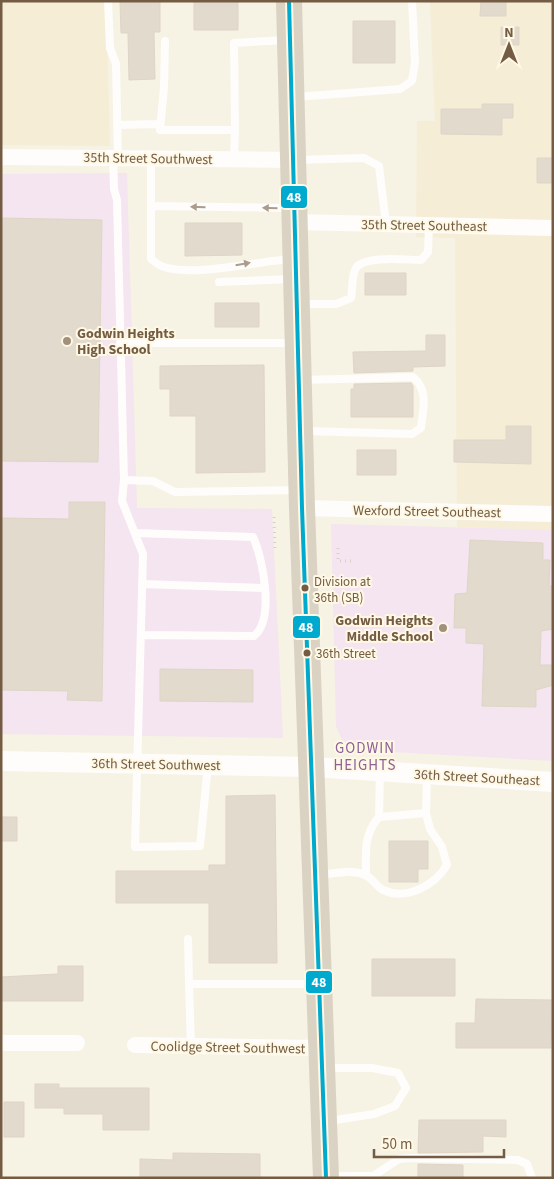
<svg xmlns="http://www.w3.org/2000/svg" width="554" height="1179" font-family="'Source Sans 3',sans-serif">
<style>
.residential{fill:#f6edd6}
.education{fill:#f4e5f0}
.building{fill:#e2dacc;stroke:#dfd5c6}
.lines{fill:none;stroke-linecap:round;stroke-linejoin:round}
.path{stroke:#d7d0c7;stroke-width:3;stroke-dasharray:1 4;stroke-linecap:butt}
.service{stroke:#fefdfb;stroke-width:8}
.minor{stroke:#fefdfb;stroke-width:16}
.tertiary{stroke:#fefdfb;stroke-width:20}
.primary{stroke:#dad2c3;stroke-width:26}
.bus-1-casing{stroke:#fff8e4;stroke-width:8}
.bus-1{stroke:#00a9ce;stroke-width:4}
.oneway{fill:#ab9c8d}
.poi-dot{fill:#a2907c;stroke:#fff8e4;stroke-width:2}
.bus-dot{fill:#745c44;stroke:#fff8e4;stroke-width:2}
.labels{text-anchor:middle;stroke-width:4;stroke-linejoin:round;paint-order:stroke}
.bus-label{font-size:13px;fill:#745c44;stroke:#fff8e4;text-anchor:start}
.street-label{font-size:14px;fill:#745c44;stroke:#fff8e4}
.poi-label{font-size:14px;font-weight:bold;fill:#745c44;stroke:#fff8e4;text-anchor:start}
.neighbourhood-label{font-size:15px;letter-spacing:1px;fill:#8e5f99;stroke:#fff8e4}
.line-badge{stroke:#fff8e4;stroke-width:2}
.badge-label{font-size:14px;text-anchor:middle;font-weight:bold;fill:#fff}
</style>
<rect width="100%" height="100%" fill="#f6f2e4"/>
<path class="residential" d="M1 1H106L110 146 1 145Z
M430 1H553V530L457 527 455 238 416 237 417 121H435Z"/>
<path class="education" d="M127 173 137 508 272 509 283 738 1 734V174Z
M331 524 553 530V761L357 750 343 742 336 726Z"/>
<path class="building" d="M120 1H160V32H154L155 79 129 80 128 33H121Z
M194 1H238V30H194Z
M481 1H506V16H480Z
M353 21H395V63H353Z
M501 27H519V45H501Z
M482 104H513V118H502V135L441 134V109H482Z
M537 158H553V183H537Z
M1 218 102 220 98 462 1 461Z
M185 223H242V255L185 256Z
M365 273H406V295H365Z
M215 303H259V327H215Z
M426 335H445V366L413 367V371L354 373 353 352 426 351Z
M264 365 265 472 196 473V416H170V389H160V366Z
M411 383 413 386V417H351V389H354V384Z
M506 426H531V464L454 462V440H506Z
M357 450H396V475H357Z
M69 502H105L102 701 67 700 68 691 1 690V518L69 519Z
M470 540 543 543V560H550L549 586H553V629L541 631 540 665H553V685L536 690V707L482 706 484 644 466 643V628H454L455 594 467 593Z
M160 669 253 670V702L160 701Z
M275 795 277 963H209V903H116V871H209V865H226V796Z
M1 817H17V841H1Z
M389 841H428V869H418V882H389Z
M372 959H455V996H372Z
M58 966H83V1001H1V977L58 974Z
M476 999 552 1000 551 1048H456V1023H475Z
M35 1084H59V1088H149V1130H103V1114H64V1108H35Z
M4 1102H24V1137H4Z
M419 1120H506V1137L483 1136V1152L418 1153Z
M173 1153 260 1154V1178H140V1159L173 1160Z
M418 1164 463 1165V1178H418Z"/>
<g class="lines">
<path class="path" d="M274 517 275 550
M338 548V561H352"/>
<path class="service" d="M108 1 110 48 116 64 118 158
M165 41 164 87 160 130H235L234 43 286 40
M296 97 400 89 412 81 415 62 412 1
M117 125 160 124
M113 158 114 189 117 200 124 480 122 501 143 554 135 847 200 846 208 765
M151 158V259C155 262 159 266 164 267 194 277 258 261 292 259
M234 159 235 130
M296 160 364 158 379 166 386 224
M151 206 291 208
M219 282 292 279
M302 304H336L351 298C353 289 351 276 356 268 365 255 406 260 421 260L428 252 429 226
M120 343H294
M303 380 413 377C429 390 423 410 421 428L412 434 305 431
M124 480 153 481 175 492 297 490
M135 533 253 537C263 559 275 619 254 636L141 635
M142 584 264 588
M379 817 380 771
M319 875C332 874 352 869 365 875 372 878 376 886 383 890 407 901 435 885 447 865L442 847 430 829 426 813 427 776
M366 875C366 853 363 835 379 817L426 813
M188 939 189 984
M191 1046 189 984H315
M326 1068H372L398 1073 406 1088 395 1106 374 1114 329 1121
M330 1176H373L399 1159 410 1158 518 1160 527 1164 532 1178"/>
<path class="minor" d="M1 157 294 160
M296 222 553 228
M302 508 553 514
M1 1043H77
M135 1045 321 1048"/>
<path class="tertiary" d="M1 761 311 767 553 782"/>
<path class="primary" d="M289 1 302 508 326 1178"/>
<defs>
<path id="bus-1" d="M289 1 302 508 326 1178"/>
</defs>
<use href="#bus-1" class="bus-1-casing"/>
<use href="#bus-1" class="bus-1"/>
</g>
<defs><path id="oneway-solid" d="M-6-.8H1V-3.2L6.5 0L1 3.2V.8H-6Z" transform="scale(1.25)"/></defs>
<g class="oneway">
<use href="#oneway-solid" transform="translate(198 207) rotate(-179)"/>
<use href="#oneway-solid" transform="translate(270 208) rotate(-179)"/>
<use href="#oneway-solid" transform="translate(243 264) rotate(-10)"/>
</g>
<g class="poi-dot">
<circle cx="67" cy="341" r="5"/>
<circle cx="443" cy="628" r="5"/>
</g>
<g class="bus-dot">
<circle cx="305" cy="588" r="4.5"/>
<circle cx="307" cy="653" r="4.5"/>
</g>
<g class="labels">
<g class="bus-label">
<text x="314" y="586">Division at<tspan x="314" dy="16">36th (SB)</tspan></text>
<text x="316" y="658">36th Street</text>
</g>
<g class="street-label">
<text transform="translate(148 158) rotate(1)" y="5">35th Street Southwest</text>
<text transform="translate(424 225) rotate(1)" y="5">35th Street Southeast</text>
<text transform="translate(427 511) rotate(1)" y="5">Wexford Street Southeast</text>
<text transform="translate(156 764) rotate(1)" y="5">36th Street Southwest</text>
<text transform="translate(477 777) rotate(3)" y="5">36th Street Southeast</text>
<text transform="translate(228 1047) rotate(1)" y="5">Coolidge Street Southwest</text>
</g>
<g class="poi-label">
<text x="77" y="338">Godwin Heights<tspan x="77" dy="16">High School</tspan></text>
<text x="433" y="625" text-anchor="end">Godwin Heights<tspan x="433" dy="16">Middle School</tspan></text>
</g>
<g class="neighbourhood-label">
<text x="365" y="753">GODWIN<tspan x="365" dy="17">HEIGHTS</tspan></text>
</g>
</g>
<g class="line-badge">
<rect x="280" y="185" width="28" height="24" rx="5" fill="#00a9ce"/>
<rect x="292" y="615" width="29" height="24" rx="5" fill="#00a9ce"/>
<rect x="305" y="970" width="28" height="24" rx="5" fill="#00a9ce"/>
</g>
<g class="badge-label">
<text x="294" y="202">48</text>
<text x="306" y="632">48</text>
<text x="319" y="987">48</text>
</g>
<rect width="554" height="1179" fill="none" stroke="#745c44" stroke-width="5"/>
<g transform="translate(509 45)" stroke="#fff8e4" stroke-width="4" paint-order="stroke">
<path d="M0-4L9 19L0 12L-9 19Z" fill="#745c44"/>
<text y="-8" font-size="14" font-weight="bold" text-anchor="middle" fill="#745c44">N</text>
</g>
<path d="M374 1149v8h130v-8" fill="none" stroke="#745c44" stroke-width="2.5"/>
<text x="382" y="1149" font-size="15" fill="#745c44" stroke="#fff8e4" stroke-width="4" paint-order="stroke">50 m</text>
</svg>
